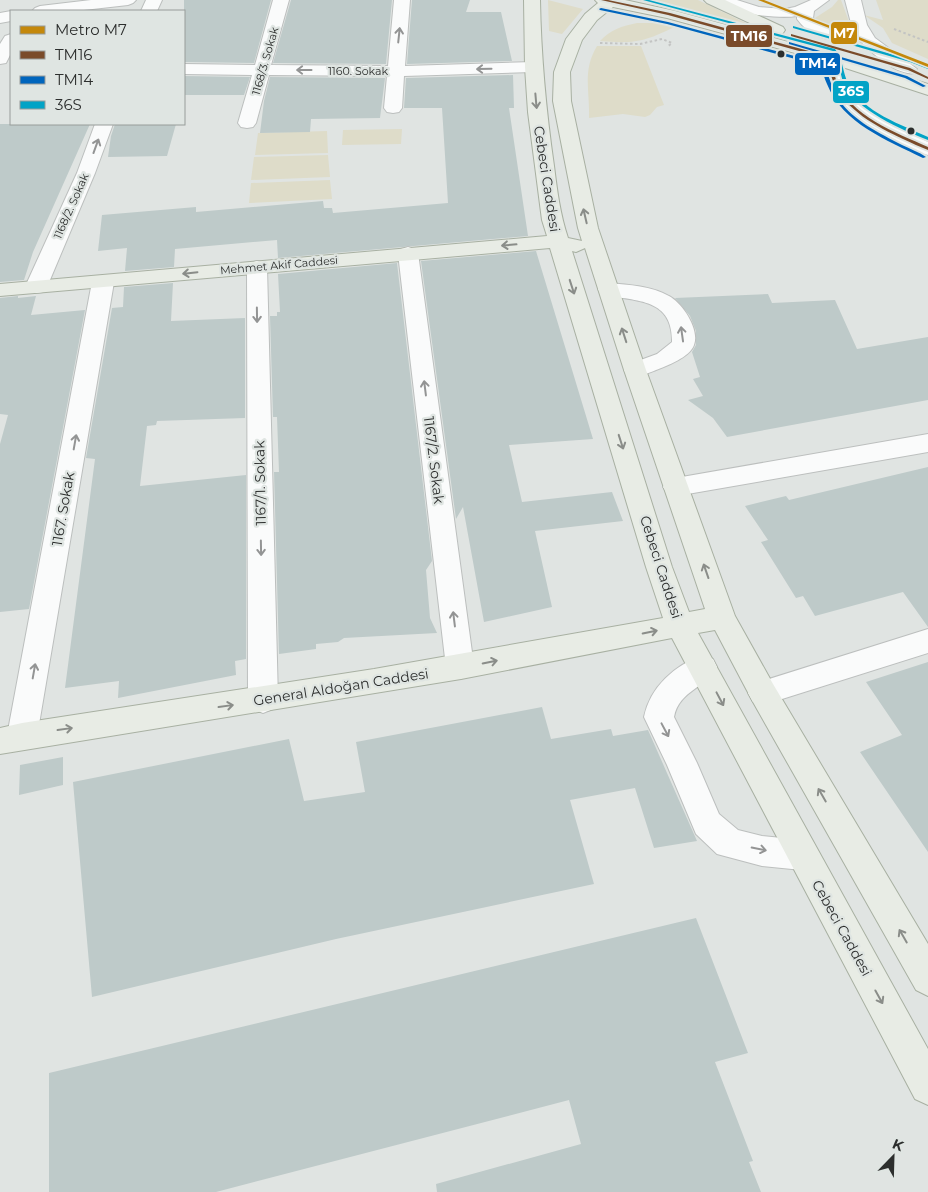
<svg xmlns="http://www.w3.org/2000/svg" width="928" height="1192" font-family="Montserrat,sans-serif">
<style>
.green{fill:#dedcc9}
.building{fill:#becac9}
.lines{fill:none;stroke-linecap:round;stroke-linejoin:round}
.minor-casing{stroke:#bcbfbe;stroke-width:2}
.major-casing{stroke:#a8b0a2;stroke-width:2}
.path{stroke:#c3c4c3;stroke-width:2;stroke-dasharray:2.5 2.5;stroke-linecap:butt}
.minor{fill:#fafbfb;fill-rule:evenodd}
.major{fill:#e8ece5;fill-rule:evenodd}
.bus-1-casing{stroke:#dfe5e2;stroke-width:4}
.bus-2-casing{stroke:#dfe5e2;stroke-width:4}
.bus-3-casing{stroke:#dfe5e2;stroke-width:4}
.bus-1{fill:#7a4b2a;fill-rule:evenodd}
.bus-2{fill:#0065bd;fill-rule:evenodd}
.bus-3{fill:#02a3c6;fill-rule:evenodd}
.metro-1-casing{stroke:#dfe5e2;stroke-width:3}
.metro-1{fill:#c4880b;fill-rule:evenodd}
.oneway{stroke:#939494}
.oneway2{stroke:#8a8d89}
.bus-dot{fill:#2c2e2d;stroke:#dfe5e2;stroke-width:2}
.labels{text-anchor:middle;stroke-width:4.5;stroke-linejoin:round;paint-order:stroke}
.far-street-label{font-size:11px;fill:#2c2e2d;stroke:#dfe5e2}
.street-label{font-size:14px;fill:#2c2e2d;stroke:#dfe5e2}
.line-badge{stroke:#dfe5e2;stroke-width:2}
.badge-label{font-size:14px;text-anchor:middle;font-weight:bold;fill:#fff}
</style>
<rect width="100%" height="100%" fill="#e0e4e2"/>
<path class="green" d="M548 0 583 9 562 34 549 31Z
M639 0H698L748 24 738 28Z
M838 0H841L851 27C839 34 826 30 816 21L815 18 832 7Z
M876 0H928V59L892 43 883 28 864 15 883 20Z
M637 23H655L676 26C645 42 634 44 600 41 610 30 622 26 637 23Z
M597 46H641L664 105 657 107 650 115 645 117 623 114 589 118C590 91 582 71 597 46Z
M402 129 401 144 342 145 343 130Z
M327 131 328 153 255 155 258 133Z
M328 155 330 177 251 180 254 157Z
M330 180 332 199 249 203 251 183Z"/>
<path class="building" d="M184 0H271L254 63 184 62Z
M291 0H392L386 64 273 63Z
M412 0H470L466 12H501L512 61 407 64Z
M513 75 514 108H509L528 236 278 258 277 240 175 249 174 267 125 271 127 248 98 251 102 215 196 207V212L323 201 324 208H332L333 213 448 203 442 108H404L406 78Z
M184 76 250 77 244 95H184Z
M270 77 385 78 380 118 311 119 310 132 260 133 264 101Z
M0 124H90L33 252 24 280 0 282Z
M115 124H176L167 156 108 157 111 136Z
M536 251 593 439 509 445 522 502 612 492 623 521 535 531 552 607 484 622 463 507 456 519 421 261Z
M397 263 432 561 426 570 430 618 437 633 344 638 338 642 316 644V649L279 654 274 472H279L277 417H273L270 316H277V312H280L278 274Z
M173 283 171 321 245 318V418L157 421 156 425 147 426 140 486 246 475V659L235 661 236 675 118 698 119 681 65 688 95 459 86 458 112 308 123 307 124 287Z
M768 294 772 303 835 300 857 349 928 337V400L727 437 713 418 688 400 703 396 693 379 700 377 692 352 696 345V331L690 316 675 298Z
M18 296V298L36 296 31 315 85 310 29 609 0 612V444L8 415 0 414V298Z
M928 467V627L903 592 815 616 803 596 796 598 761 542 768 540 745 506 786 496 789 500Z
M928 662V852L860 752 902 735 866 682Z
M542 707 551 739 611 729 613 736 648 730 697 841 654 848 635 788 570 800 594 884 336 939 92 997 73 782 289 739 304 801 365 792 356 742Z
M63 757V785L19 795 20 765Z
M696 918 748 1053 715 1062 753 1161 749 1162 761 1192H437L436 1184 581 1144 569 1100 216 1192H49V1073Z"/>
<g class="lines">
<defs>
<path id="minor" d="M91 0H136L133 3 128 5 75 11H32L35 8 40 6Z
M146 0H162L157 11H141Z
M273 0H289L271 65 388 66 394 0H410L405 66 533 62 539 63 541 67 539 71 533 72 404 76 402 108 399 112 393 113 387 112 384 108 387 76 269 75 256 123 253 127 247 128 241 127 238 123 252 75 184 74V64L255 65Z
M714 0H737L759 7 785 9 795 7 811 0H829L814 11 813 18C822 28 839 36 852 27L845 0H861L867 25 875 38 917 69 915 73C898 77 867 50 857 37 836 45 810 38 797 19V16C781 19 724 14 714 0Z
M11 11V21L0 23V13Z
M11 34V53L6 63 0 64V44L5 36Z
M830 53 836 55C843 65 841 80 849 91 866 117 902 129 928 142V155C901 148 849 118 834 95 826 83 825 71 822 58L824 55Z
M95 124H113L95 173 47 287 43 292 36 293 29 292 25 287 77 173Z
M408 247 415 249 418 253 474 667 470 675 460 679 450 675 446 667 398 253 401 249Z
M257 261 264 263 267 267 278 700 273 709 263 713 253 709 248 700 247 267 250 263Z
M103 276 110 277 114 282 37 736 33 745 22 749 11 745 7 736 92 282 96 277Z
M609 283C629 285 652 286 669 296 682 303 700 329 694 345 690 357 667 366 656 370 646 374 638 378 627 375L624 370 627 365 657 354 672 342C673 296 633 302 601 294L598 289 601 284Z
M928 434V452L676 496 667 493 663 487 667 481 676 478Z
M928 629V653L763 705 753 702 748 693 753 684Z
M703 655 713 659 717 667C707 688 679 690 674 717L697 763 719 814 738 830 762 836 802 840 814 844 818 855 814 866 802 870 762 866 717 854 696 834 667 765 644 717C650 687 675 665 703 655Z"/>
<path id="major" d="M524 0H540C541 56 546 110 554 166 557 190 560 214 568 238L582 241 578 228 553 101 554 72 566 39 585 14 598 3 595 0H625L675 11 836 55 928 84V95L824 61 667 18 613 7 597 20 582 40 570 72 571 101 598 228 646 370 735 616 773 684 928 944V996L916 990 753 702 715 630 698 633 928 1049V1105L915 1099 672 638 461 679 0 754V728L22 723 374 669 663 618 646 567 550 248 0 296V284L547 236 542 220 528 112 525 67ZM585 248 624 370 705 609 689 612 672 567 572 251 576 252Z
M704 0H725L783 27 785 30 783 33H771L707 3Z"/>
</defs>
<use href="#minor" class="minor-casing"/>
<use href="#major" class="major-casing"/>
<path class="path" d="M894 29 928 42
M600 43 640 44 662 39 672 43 667 47"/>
<use href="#minor" class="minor"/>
<use href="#major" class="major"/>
<defs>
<path id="bus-1" d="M601 0H608L670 13 831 57C834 64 834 73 836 80 851 117 895 132 928 147V150C920 147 912 143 903 139 876 126 846 111 833 81 830 74 830 66 828 59L668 15Z
M791 34 910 68 928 77V79L908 70 791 36Z"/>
<path id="bus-2" d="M601 8 668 22 824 64C829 76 832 89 839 100 854 121 879 133 902 145 910 149 919 152 926 157L923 158C887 140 843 124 827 84 824 78 823 72 821 66L667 24 600 10 599 9Z
M789 42 907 76 926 86 923 87 905 78 789 44Z"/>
<path id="bus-3" d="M643 0H649L835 49C844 60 842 73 849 85 863 112 902 125 928 137V140C902 130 856 110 844 84 839 73 841 60 833 51Z
M793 26 912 60 928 67V69L910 62 793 28Z"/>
</defs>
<use href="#bus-1" class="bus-1-casing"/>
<use href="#bus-2" class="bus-2-casing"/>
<use href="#bus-3" class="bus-3-casing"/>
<use href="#bus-1" class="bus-1"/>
<use href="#bus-2" class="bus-2"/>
<use href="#bus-3" class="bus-3"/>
<defs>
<path id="metro-1" d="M758 0H764L928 64V67Z"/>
</defs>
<use href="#metro-1" class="metro-1-casing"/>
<use href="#metro-1" class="metro-1"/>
</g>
<defs><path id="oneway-shaft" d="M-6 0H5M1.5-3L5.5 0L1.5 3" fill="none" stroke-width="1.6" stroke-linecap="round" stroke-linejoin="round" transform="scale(1.25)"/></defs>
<g class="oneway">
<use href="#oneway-shaft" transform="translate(399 35) rotate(-84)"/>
<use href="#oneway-shaft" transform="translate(484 69) rotate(179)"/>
<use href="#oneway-shaft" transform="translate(304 70) rotate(-180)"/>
<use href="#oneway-shaft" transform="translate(96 146) rotate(-70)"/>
<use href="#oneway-shaft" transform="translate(257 315) rotate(89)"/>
<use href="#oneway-shaft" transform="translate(682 334) rotate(-98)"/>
<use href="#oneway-shaft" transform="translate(425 388) rotate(-97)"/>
<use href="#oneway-shaft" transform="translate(75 442) rotate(-80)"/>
<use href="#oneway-shaft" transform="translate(261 548) rotate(89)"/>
<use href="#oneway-shaft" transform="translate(454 619) rotate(-97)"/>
<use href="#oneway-shaft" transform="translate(34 671) rotate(-80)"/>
<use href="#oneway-shaft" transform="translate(665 730) rotate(62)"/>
<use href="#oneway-shaft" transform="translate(759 849) rotate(11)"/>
</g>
<g class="oneway2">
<use href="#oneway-shaft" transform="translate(536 101) rotate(85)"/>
<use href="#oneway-shaft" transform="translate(585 216) rotate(-103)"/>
<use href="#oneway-shaft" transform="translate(509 245) rotate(175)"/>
<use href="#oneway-shaft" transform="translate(190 273) rotate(174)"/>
<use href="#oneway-shaft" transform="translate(572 287) rotate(72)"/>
<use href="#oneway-shaft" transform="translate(624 335) rotate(-108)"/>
<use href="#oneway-shaft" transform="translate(621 442) rotate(72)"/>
<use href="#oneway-shaft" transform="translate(706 571) rotate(-109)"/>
<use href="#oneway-shaft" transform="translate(650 632) rotate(-12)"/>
<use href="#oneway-shaft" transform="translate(490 662) rotate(-11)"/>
<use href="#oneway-shaft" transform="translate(720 699) rotate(62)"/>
<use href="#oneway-shaft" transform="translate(226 706) rotate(-8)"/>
<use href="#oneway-shaft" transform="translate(65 729) rotate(-8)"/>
<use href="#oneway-shaft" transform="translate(822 795) rotate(-120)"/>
<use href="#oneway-shaft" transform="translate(903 936) rotate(-120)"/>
<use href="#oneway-shaft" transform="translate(879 997) rotate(61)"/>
</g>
<g class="bus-dot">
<circle cx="781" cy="54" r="4.5"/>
<circle cx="911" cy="131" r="4.5"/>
</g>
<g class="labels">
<g class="far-street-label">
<text transform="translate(265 61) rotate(-74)" y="4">1168/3. Sokak</text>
<text x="358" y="75">1160. Sokak</text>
<text transform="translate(71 206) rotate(-66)" y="4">1168/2. Sokak</text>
<text transform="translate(279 265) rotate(-5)" y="4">Mehmet Akif Caddesi</text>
</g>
<g class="street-label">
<text transform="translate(547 179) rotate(81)" y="5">Cebeci Caddesi</text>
<text transform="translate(434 460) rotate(83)" y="5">1167/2. Sokak</text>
<text transform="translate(260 483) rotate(-91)" y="5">1167/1. Sokak</text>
<text transform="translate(63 509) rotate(-80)" y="5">1167. Sokak</text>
<text transform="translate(661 567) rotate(72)" y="5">Cebeci Caddesi</text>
<text transform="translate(341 687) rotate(-9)" y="5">General Aldoğan Caddesi</text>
<text transform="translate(842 928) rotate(61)" y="5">Cebeci Caddesi</text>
</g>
</g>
<g class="line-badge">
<rect x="830" y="21" width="28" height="24" rx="5" fill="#c4880b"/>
<rect x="725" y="24" width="48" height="24" rx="5" fill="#7a4b2a"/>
<rect x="794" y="52" width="47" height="24" rx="5" fill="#0065bd"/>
<rect x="832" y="80" width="38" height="24" rx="5" fill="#02a3c6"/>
</g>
<g class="badge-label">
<text x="844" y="38">M7</text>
<text x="749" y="41">TM16</text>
<text x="818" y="68">TM14</text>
<text x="851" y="96">36S</text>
</g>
<rect x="10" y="10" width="175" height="115" fill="#dfe5e2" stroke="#979c9a"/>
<rect x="20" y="26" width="25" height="8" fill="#c4880b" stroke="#979c9a"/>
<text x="55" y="35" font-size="15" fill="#2c2e2d">Metro M7</text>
<rect x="20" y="51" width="25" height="8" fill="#7a4b2a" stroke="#979c9a"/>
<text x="55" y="60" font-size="15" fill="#2c2e2d">TM16</text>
<rect x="20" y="76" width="25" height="8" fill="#0065bd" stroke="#979c9a"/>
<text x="55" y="85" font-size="15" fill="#2c2e2d">TM14</text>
<rect x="20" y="101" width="25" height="8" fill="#02a3c6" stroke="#979c9a"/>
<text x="55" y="110" font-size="15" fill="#2c2e2d">36S</text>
<g transform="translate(893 1157) rotate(23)" stroke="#dfe5e2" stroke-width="4" paint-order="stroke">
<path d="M0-4L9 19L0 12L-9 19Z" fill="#2c2e2d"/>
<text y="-8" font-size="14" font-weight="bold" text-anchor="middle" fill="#2c2e2d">K</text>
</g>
</svg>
